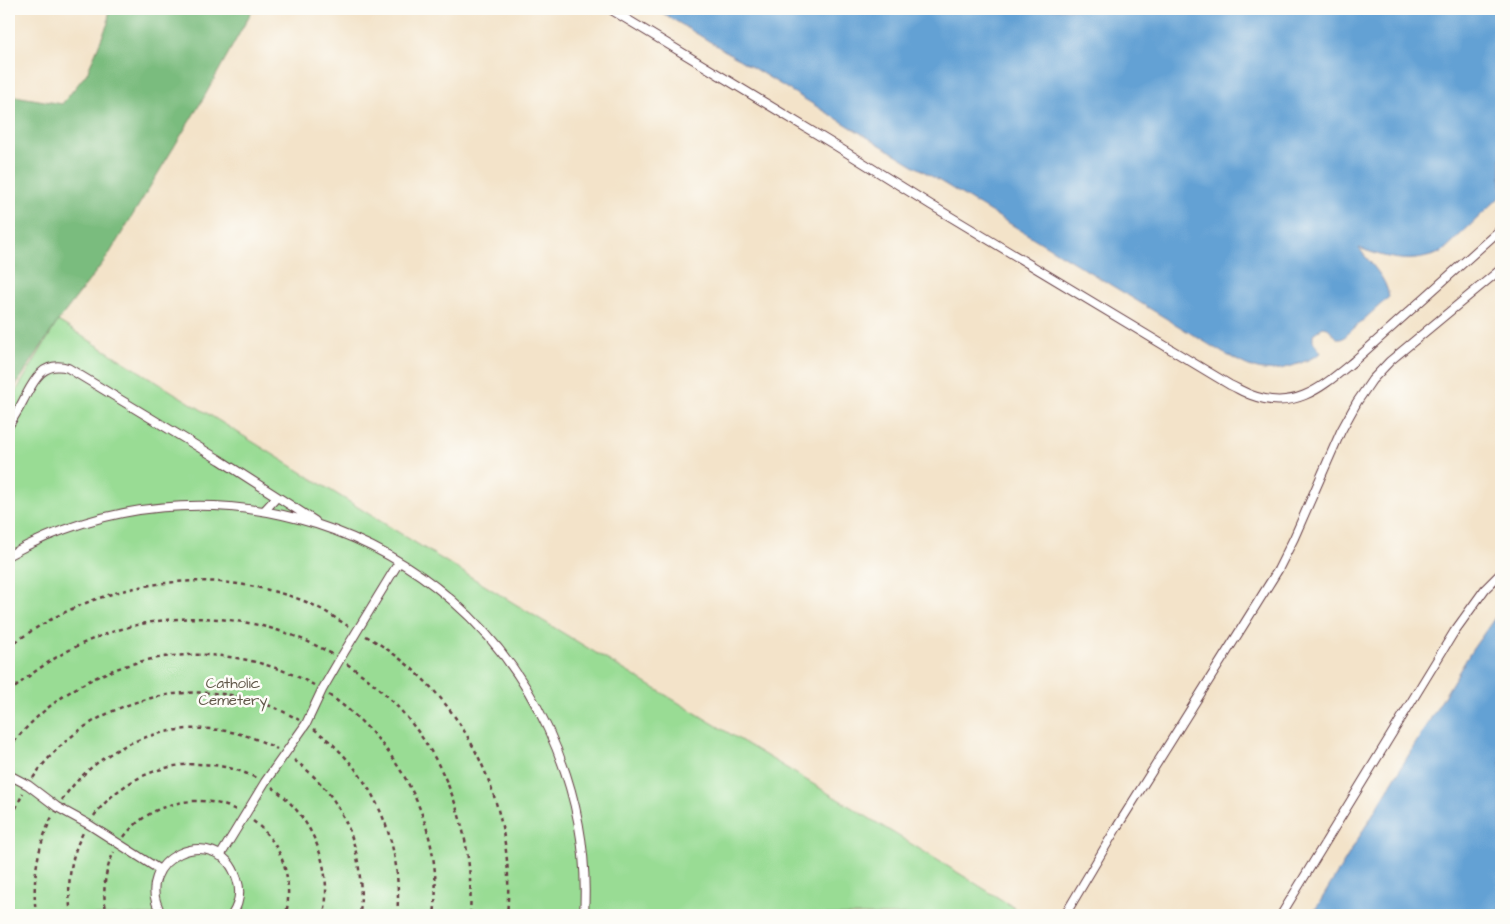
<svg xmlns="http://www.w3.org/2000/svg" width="1510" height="924" font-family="'Architects Daughter',sans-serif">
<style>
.green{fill:#99dc94;stroke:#727e60}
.forest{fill:#7abc7e;stroke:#626e54}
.water{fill:#63a1d4;stroke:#566080}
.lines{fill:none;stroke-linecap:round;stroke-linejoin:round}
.service-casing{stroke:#633c43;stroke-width:10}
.path{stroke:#633c43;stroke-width:2.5;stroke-dasharray:4 4;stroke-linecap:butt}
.service{stroke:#fff;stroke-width:8}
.labels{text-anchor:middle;stroke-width:5;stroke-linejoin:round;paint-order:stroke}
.park-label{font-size:15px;fill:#62584a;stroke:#fdfcf7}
</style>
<rect width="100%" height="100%" fill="#fdfcf7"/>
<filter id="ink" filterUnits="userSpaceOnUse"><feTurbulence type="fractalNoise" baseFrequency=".02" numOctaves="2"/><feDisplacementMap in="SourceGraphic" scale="10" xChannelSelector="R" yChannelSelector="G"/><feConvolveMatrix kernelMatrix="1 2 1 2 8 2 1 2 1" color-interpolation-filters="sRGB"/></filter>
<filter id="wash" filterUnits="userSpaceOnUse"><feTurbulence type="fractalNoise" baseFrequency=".0096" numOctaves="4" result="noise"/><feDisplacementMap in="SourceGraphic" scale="20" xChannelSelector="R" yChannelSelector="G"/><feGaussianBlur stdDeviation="1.12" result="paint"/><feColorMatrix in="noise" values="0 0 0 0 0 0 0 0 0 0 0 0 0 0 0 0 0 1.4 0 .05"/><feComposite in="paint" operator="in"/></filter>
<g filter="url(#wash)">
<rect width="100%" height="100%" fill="#f3e3c9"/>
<path class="green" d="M58 321C227 425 394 531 563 633 718 727 873 819 1026 915H9V403Z"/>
<path class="forest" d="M109 9H253L203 99 108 256 58 321 9 396V95L62 104 87 73 108 23Z"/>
<path class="water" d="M656 9H1501V196L1442 252C1411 265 1389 259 1359 248 1370 264 1386 276 1389 297L1342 339H1338L1328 328 1323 327 1313 334V341L1321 353C1307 362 1280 372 1264 370 1250 369 1236 359 1223 353Z
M1501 609V915H1312L1472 650Z"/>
</g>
<g filter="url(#ink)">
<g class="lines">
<defs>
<path id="service" d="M610 9 833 144 931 205 1230 385C1237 388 1243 392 1251 395 1295 412 1322 387 1354 361L1501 229
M9 425C14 417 19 409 23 401 33 382 42 360 68 368L220 460 315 521
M264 511 277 497
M9 555C205 446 454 524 548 729 575 787 588 851 584 915
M9 775 28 785 57 807 88 824 160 870
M220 856 265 782 306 724 322 690 340 659 399 562
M162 915C128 859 218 819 237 879 241 891 239 904 232 915
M1065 915 1117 827 1278 570 1294 538 1341 431 1357 402 1372 380 1390 361 1501 269
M1281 915 1454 632 1485 589 1501 573"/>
</defs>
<use href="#service" class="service-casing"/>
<path class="path" d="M366 636C465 692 517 804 507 915
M9 647C82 590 181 566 272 591 288 595 304 600 319 608 329 613 338 620 348 626
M347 664C432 720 476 815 470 915
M9 693C97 611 227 594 332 654
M329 695C399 743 445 829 434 915
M314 729C373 772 404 843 397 915
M9 748C82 653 210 628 314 685
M294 760C346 797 365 853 360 915
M33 778C91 693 210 667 299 720
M272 787C312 816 333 866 324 915
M62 800C109 731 204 708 277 749
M94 816C131 765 201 750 256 778
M253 821C283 844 293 879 286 915
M9 823 23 793
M124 837C149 803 198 791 236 810
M36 915C32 880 37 846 53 815
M71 915C67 887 69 859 83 833
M107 915C102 894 104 872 114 852"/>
<use href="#service" class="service"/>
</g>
</g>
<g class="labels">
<g class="park-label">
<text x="233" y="688">Catholic<tspan x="233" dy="17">Cemetery</tspan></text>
</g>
</g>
<rect width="1510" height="924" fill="none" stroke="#fdfcf7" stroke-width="30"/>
</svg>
